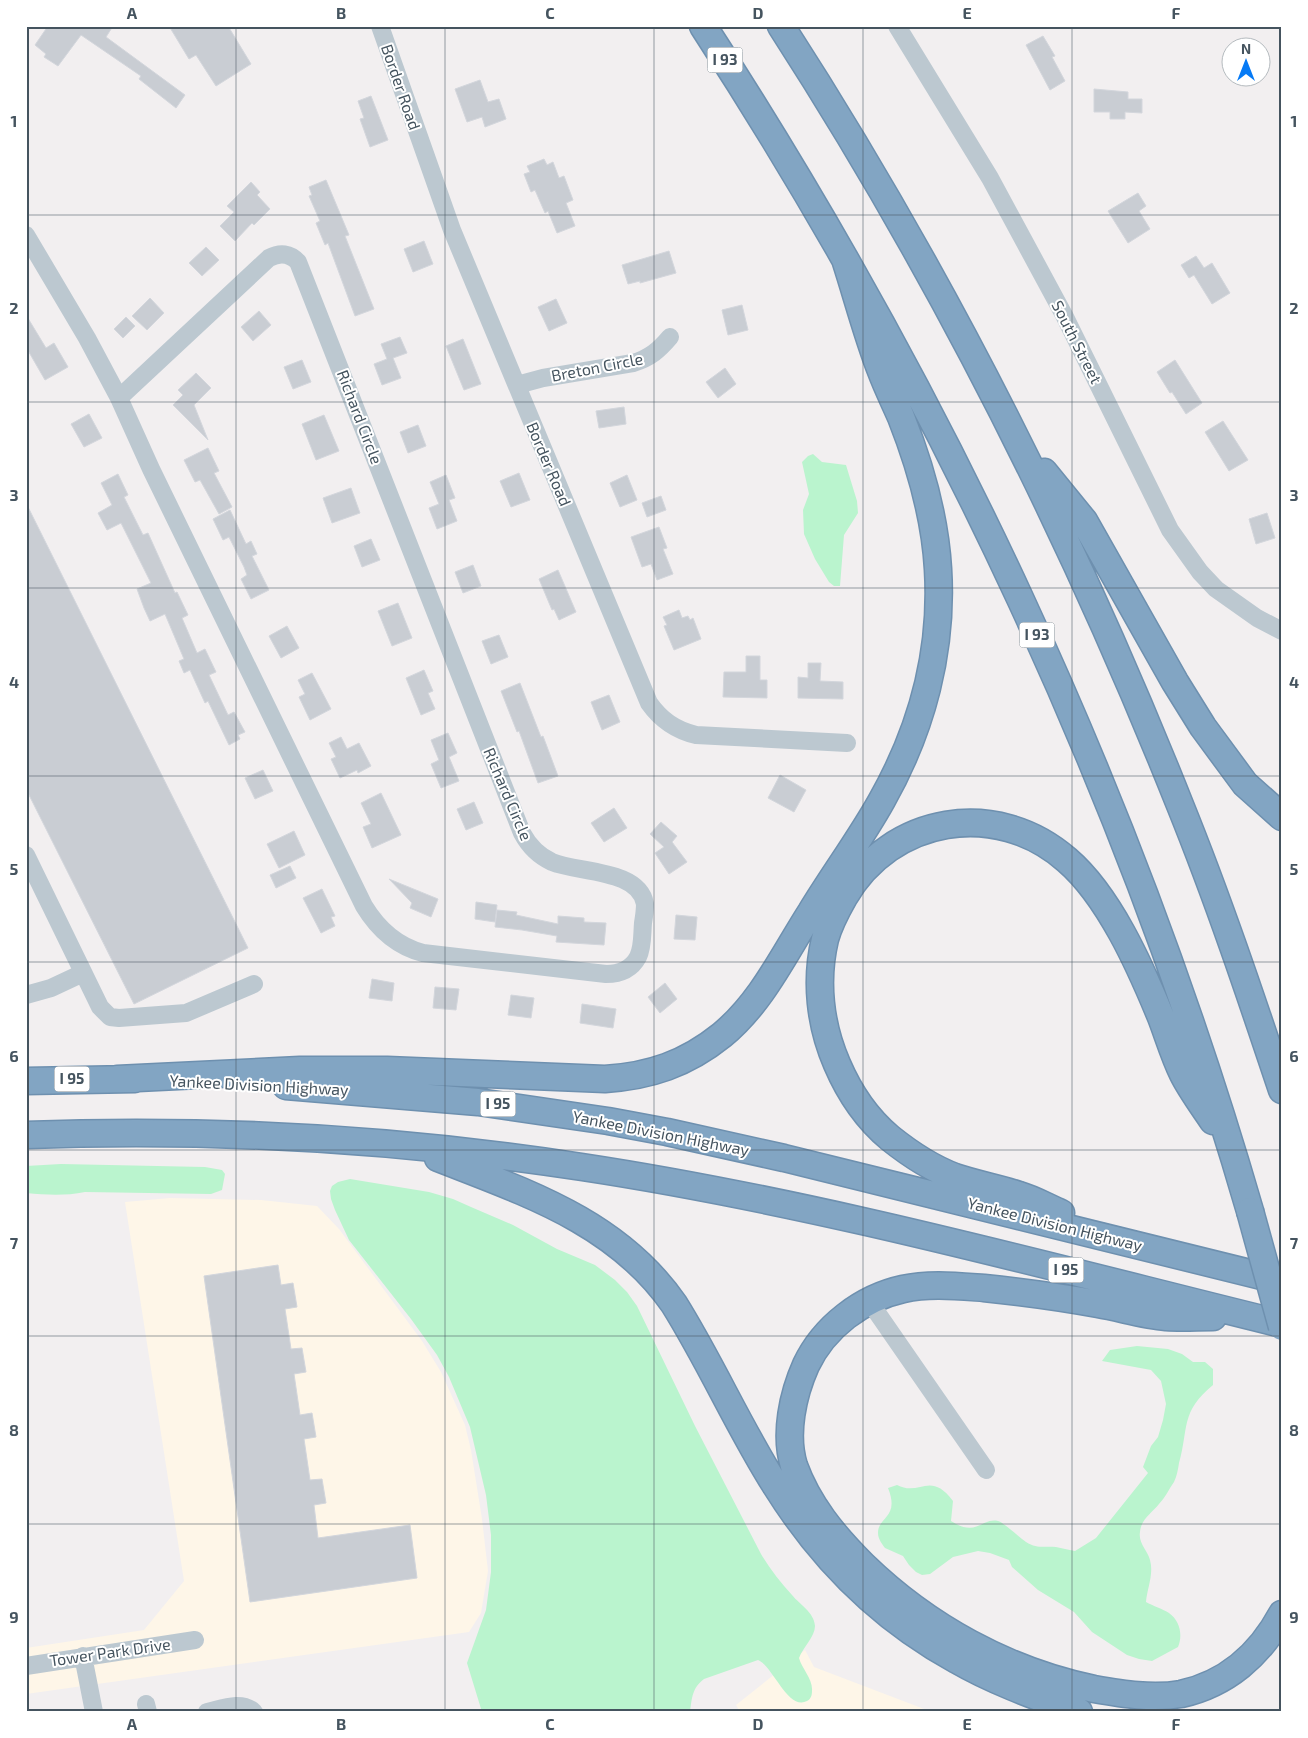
<svg xmlns="http://www.w3.org/2000/svg" width="1308" height="1738" font-family="'Exo 2',sans-serif">
<style>
.commercial{fill:#fef6e8}
.green{fill:#baf4ce}
.building{fill:#c9cdd3;stroke:#d3d6dc}
.lines{fill:none;stroke-linecap:round;stroke-linejoin:round}
.highway-casing{stroke:#6e90af;stroke-width:29}
.minor{stroke:#bcc8d0;stroke-width:18}
.highway{stroke:#82a5c3;stroke-width:26}
.highway-bridge-casing{stroke:#6e90af;stroke-width:29;stroke-linecap:butt}
.highway-bridge{stroke:#82a5c3;stroke-width:26}
.grid{fill:none;stroke:#45545f;stroke-width:1;stroke-opacity:0.55}
.labels{text-anchor:middle;stroke-width:4;stroke-linejoin:round;paint-order:stroke}
.shield{fill:#fff;stroke:#7d878f;stroke-width:1}
.shield-label{font-size:15px;font-weight:bold;fill:#45545f}
.street-label{font-size:16px;fill:#45545f;stroke:#fff}
.neatline{fill:none;stroke:#45545f;stroke-width:2}
.grid-label{font-size:16px;text-anchor:middle;font-weight:bold;fill:#45545f}
</style>
<rect width="100%" height="100%" fill="#f2eff0"/>
<path class="commercial" d="M170 1198 261 1200 317 1206 339 1229 422 1341 441 1372 465 1425 471 1450 482 1519 488 1571 481 1613 469 1632 26 1694V1648L144 1630 184 1581 125 1202Z
M805 1650 814 1667 932 1712H740L736 1705Z"/>
<path class="green" d="M813 454 822 462 846 465 857 501 858 513 844 535 840 586H834L829 582 815 559 804 534 803 510 809 494 802 462 808 456Z
M61 1164 205 1167 222 1170 225 1174 222 1190 211 1194 85 1192C65 1196 47 1195 26 1193V1166Z
M350 1179 429 1192 453 1199 471 1207 513 1225 557 1249 595 1265 615 1280 627 1292 637 1306 695 1426 761 1554C770 1569 781 1583 792 1595 800 1605 814 1612 815 1626 815 1637 803 1647 799 1658 802 1669 813 1679 812 1691 812 1695 811 1699 807 1701 788 1711 773 1666 758 1660L704 1679C692 1688 692 1698 690 1712H482L467 1663 486 1610 491 1572V1535L486 1495 470 1427 449 1377 437 1355 411 1319 349 1240 335 1210 331 1199 330 1191 332 1186 338 1182Z
M1137 1346 1168 1349 1182 1354 1193 1362H1205L1213 1369V1385C1180 1412 1189 1428 1179 1463 1178 1469 1177 1476 1174 1482 1169 1489 1165 1498 1159 1504 1152 1513 1141 1519 1140 1532 1138 1543 1148 1551 1150 1560 1154 1574 1147 1589 1146 1602 1153 1606 1163 1609 1169 1613 1180 1621 1183 1635 1178 1647L1152 1661 1139 1659 1127 1655 1092 1632 1074 1612 1038 1590 1012 1567 1009 1560 990 1553 978 1551 953 1557 930 1574 922 1575 916 1572 909 1565 903 1556 885 1548C882 1544 878 1539 878 1533 878 1516 900 1518 888 1488L897 1485C920 1497 930 1470 953 1501L951 1521C977 1538 982 1517 998 1521 1003 1522 1020 1538 1026 1542 1037 1549 1044 1546 1056 1547 1062 1548 1068 1550 1075 1551L1096 1538 1148 1473 1143 1467 1151 1446 1158 1437 1163 1420 1166 1404 1161 1381 1151 1370 1102 1361 1110 1350Z"/>
<path class="building" d="M48 26H113L106 37 185 95 176 108 139 79 141 76 81 35 58 66 44 57 46 54 35 45Z
M169 26H228L251 64 216 86 196 55 189 59Z
M1043 36 1055 56 1052 57 1065 81 1050 90 1026 45Z
M480 80 488 102 499 99 506 119 485 127 482 117 467 122 455 89Z
M1094 89 1128 92V99H1142V113L1125 112V119H1110V112H1094Z
M371 96 388 140 370 147 360 119 364 118 358 101Z
M544 159 547 165 553 162 559 178 564 176 573 200 566 203 575 226 557 233 548 211 545 213 535 190 531 192 524 174 530 172 527 166Z
M326 180 349 235 345 236 374 309 355 316 328 243 325 245 316 223 320 221 309 196 312 195 309 187Z
M251 182 260 192 257 195 270 209 254 225 252 223 235 241 220 226 234 212 227 206Z
M1138 193 1146 206 1139 211 1150 229 1128 243 1108 211Z
M424 241 433 264 413 272 404 249Z
M206 247 219 260 202 276 189 263Z
M669 251 676 273 640 283V281L628 284 622 265Z
M1196 256 1204 268 1212 263 1230 293 1212 304 1194 275 1189 278 1181 265Z
M150 298 164 313 147 330 132 316Z
M556 299 567 323 549 331 538 307Z
M742 305 748 330 728 335 722 310Z
M259 311 271 325 253 341 241 327Z
M26 315 46 348 54 343 68 367 45 380 26 347Z
M126 317 135 326 123 338 114 329Z
M400 337 407 353 393 358 401 378 382 385 374 364 387 359 381 344Z
M463 339 481 384 464 390 446 346Z
M302 360 311 382 293 389 284 367Z
M1175 360 1202 403 1186 414 1172 392 1170 393 1157 372Z
M725 368 736 384 718 398 706 382Z
M196 373 211 388 194 405 208 440 173 405 183 395 178 390Z
M624 407 626 424 599 428 596 411Z
M89 414 102 438 84 447 71 424Z
M324 415 339 451 316 460 302 424Z
M1223 421 1248 460 1229 471 1205 432Z
M418 425 426 446 408 453 400 432Z
M208 448 219 471 214 473 232 507 219 514 200 480 195 482 184 460Z
M519 473 530 500 511 507 500 481Z
M118 474 128 495 124 497 143 535 148 533 175 593 177 592 188 615 182 618 197 653 205 649 216 672 209 675 228 715 234 712 245 732 238 735 240 739 229 745 208 701 205 703 190 670 184 673 179 661 184 659 165 614 150 621 144 608 137 589 151 583 121 523 107 530 98 513 112 505 101 483Z
M446 475 455 498 449 500 457 521 437 529 429 508 439 504 430 482Z
M627 475 637 500 620 507 610 483Z
M351 488 360 513 332 523 323 498Z
M661 496 666 510 647 517 642 503Z
M26 503 248 948 134 1004 26 789Z
M230 510 246 544 251 541 257 554 252 556 269 590 251 599 241 579 247 575 244 567 229 537 223 540 213 519Z
M1267 513 1275 538 1256 544 1249 519Z
M659 527 667 548 663 549 673 574 657 580 651 564 642 567 631 537Z
M371 539 380 560 362 567 354 546Z
M473 565 481 586 463 593 455 572Z
M558 570 576 612 559 620 554 609 552 610 539 579Z
M398 603 412 638 392 646 378 611Z
M679 610 682 618 688 616 690 620 693 618 701 639 674 650 664 626 667 625 663 617Z
M287 626 299 648 281 658 269 636Z
M499 635 508 657 491 664 482 641Z
M746 656H760V680H767V698L723 697 724 672H746Z
M808 663H821L820 681 843 682V699L798 698V677L808 678Z
M424 670 433 691 428 693 435 709 421 715 406 678Z
M312 673 331 709 310 720 299 697 305 694 298 680Z
M520 683 541 737 543 736 558 776 538 783 519 731 517 732 501 691Z
M609 695 620 722 602 730 591 702Z
M448 733 457 753 449 757 459 781 441 788 431 764 439 760 431 740Z
M341 737 347 749 359 743 371 766 358 773 357 770 340 778 331 759 336 757 329 743Z
M263 770 273 791 255 799 245 778Z
M780 775 806 790 794 812 768 798Z
M381 793 401 835 372 848 363 827 371 824 361 803Z
M474 802 483 823 466 830 457 809Z
M614 808 627 828 604 842 591 823Z
M661 822 677 836 672 842 687 862 669 874 655 853 664 847 650 834Z
M294 831 305 855 279 868 267 844Z
M290 866 296 878 276 888 270 875Z
M389 879 438 899 431 917 410 908 412 903Z
M322 889 335 916 331 917 335 926 321 933 303 898Z
M476 902 497 905 495 922 475 919Z
M497 910 517 912 516 915 558 924V916L584 918V922L606 923 604 945 556 942 557 936 522 930 495 927Z
M676 915 697 917 695 940 674 939Z
M372 979 394 983 392 1001 369 998Z
M665 983 677 999 660 1013 648 997Z
M435 987 459 989 456 1010 433 1008Z
M511 995 534 998 531 1018 508 1015Z
M582 1004 616 1009 613 1028 580 1023Z
M278 1265 281 1285 293 1283 297 1307 285 1309 291 1349 302 1348 306 1372 294 1374 300 1415 312 1413 316 1437 304 1439 310 1480 322 1479 326 1503 314 1505 318 1538 410 1525 417 1578 250 1602 204 1276Z"/>
<g class="lines">
<defs>
<path id="highway" d="M703 26C941 392 1128 791 1250 1211
M781 26C940 272 1072 534 1180 805 1218 899 1250 994 1282 1090
M1044 472 1084 521 1175 682 1203 727 1245 784 1282 817
M117 1079 300 1070H387L605 1079C650 1076 686 1064 722 1035 762 1002 784 954 811 912 834 874 861 838 882 800 922 729 943 650 938 569 935 517 920 465 901 417 894 401 887 387 881 371 867 335 857 296 845 259
M26 1081 135 1079
M286 1086 478 1102 608 1121 667 1132 784 1158 1282 1281
M26 1135C212 1128 399 1139 582 1167 819 1203 1050 1267 1282 1324
M438 1158C527 1193 617 1222 674 1304 711 1363 739 1428 776 1486 821 1558 882 1619 957 1660 995 1682 1038 1697 1079 1712
M1061 1213C1047 1207 1033 1199 1019 1195 998 1188 976 1184 955 1177 931 1168 910 1154 890 1138 866 1118 849 1092 837 1064 820 1025 815 981 825 939 829 924 836 911 844 897 891 816 996 798 1067 860 1109 896 1140 966 1161 1017 1168 1035 1174 1056 1183 1074 1191 1090 1203 1106 1213 1121
M1213 1317C1197 1317 1182 1318 1166 1317 1144 1315 1121 1308 1098 1304 1060 1297 1022 1292 984 1288 957 1286 929 1283 903 1289 862 1298 824 1327 806 1365 793 1394 784 1434 794 1466 808 1505 834 1536 863 1565 927 1627 1007 1671 1094 1689 1123 1694 1152 1699 1181 1694 1226 1684 1260 1655 1282 1614"/>
</defs>
<use href="#highway" class="highway-casing"/>
<path class="minor" d="M380 26 452 230 649 703C661 720 675 730 696 735L847 743
M897 26 990 178 1064 315 1170 530 1200 572 1216 589 1257 618 1282 631
M26 235 87 338 119 398 151 469 364 906C378 929 396 946 423 953L606 974C619 974 631 970 638 957 643 947 642 934 643 923 644 917 645 910 645 904 639 869 578 873 552 862 539 856 529 846 522 833L298 262C290 253 280 252 269 258L119 398
M517 385 543 378 633 363C650 358 659 350 670 337
M26 855 100 1007 110 1017 119 1018 186 1013 254 984
M26 995 51 988 83 973
M869 1301 986 1470
M83 1656 94 1712
M26 1666 195 1640
M146 1704 148 1712
M207 1712C221 1709 242 1700 254 1712"/>
<use href="#highway" class="highway"/>
<defs>
<path id="highway-bridge" d="M1250 1211 1282 1327"/>
</defs>
<use href="#highway-bridge" class="highway-bridge-casing"/>
<use href="#highway-bridge" class="highway-bridge"/>
</g>
<path class="grid" d="M236 26V1712M445 26V1712M654 26V1712M863 26V1712M1072 26V1712M26 215H1282M26 402H1282M26 588H1282M26 776H1282M26 962H1282M26 1150H1282M26 1336H1282M26 1524H1282"/>
<g class="labels">
<g class="shield">
<rect x="707.5" y="47.5" width="35" height="25" rx="4"/>
<rect x="1019.5" y="622.5" width="35" height="25" rx="4"/>
<rect x="54.5" y="1066.5" width="35" height="25" rx="4"/>
<rect x="480.5" y="1091.5" width="35" height="25" rx="4"/>
<rect x="1048.5" y="1257.5" width="35" height="25" rx="4"/>
</g>
<g class="shield-label">
<text x="725" y="65">I 93</text>
<text x="1037" y="640">I 93</text>
<text x="72" y="1084">I 95</text>
<text x="498" y="1109">I 95</text>
<text x="1066" y="1275">I 95</text>
</g>
<g class="street-label">
<text transform="translate(401 87) rotate(71)" y="6">Border Road</text>
<text transform="translate(1077 342) rotate(63)" y="6">South Street</text>
<text transform="translate(597 367) rotate(-11)" y="6">Breton Circle</text>
<text transform="translate(360 417) rotate(69)" y="6">Richard Circle</text>
<text transform="translate(549 464) rotate(67)" y="6">Border Road</text>
<text transform="translate(508 794) rotate(67)" y="6">Richard Circle</text>
<text transform="translate(259 1085) rotate(3)" y="6">Yankee Division Highway</text>
<text transform="translate(661 1133) rotate(11)" y="6">Yankee Division Highway</text>
<text transform="translate(1055 1224) rotate(14)" y="6">Yankee Division Highway</text>
<text transform="translate(110 1652) rotate(-8)" y="6">Tower Park Drive</text>
</g>
</g>
<rect width="1308" height="1738" fill="none" stroke="#ffffff" stroke-width="55"/>
<g transform="translate(1246 62)"><circle r="24" fill="#ffffff" stroke="#b5bbbf"/>
<path d="M0-4L9 19L0 12L-9 19Z" fill="#067af5"/>
<text y="-8" font-size="14" font-weight="bold" text-anchor="middle" fill="#45545f">N</text>
</g>
<rect x="28" y="28" width="1252" height="1682" class="neatline"/>
<g class="grid-label">
<text x="132" y="19">A</text>
<text x="341" y="19">B</text>
<text x="550" y="19">C</text>
<text x="758" y="19">D</text>
<text x="967" y="19">E</text>
<text x="1176" y="19">F</text>
<text x="14" y="127">1</text>
<text x="1294" y="127">1</text>
<text x="14" y="314">2</text>
<text x="1294" y="314">2</text>
<text x="14" y="501">3</text>
<text x="1294" y="501">3</text>
<text x="14" y="688">4</text>
<text x="1294" y="688">4</text>
<text x="14" y="875">5</text>
<text x="1294" y="875">5</text>
<text x="14" y="1062">6</text>
<text x="1294" y="1062">6</text>
<text x="14" y="1249">7</text>
<text x="1294" y="1249">7</text>
<text x="14" y="1436">8</text>
<text x="1294" y="1436">8</text>
<text x="14" y="1623">9</text>
<text x="1294" y="1623">9</text>
<text x="132" y="1730">A</text>
<text x="341" y="1730">B</text>
<text x="550" y="1730">C</text>
<text x="758" y="1730">D</text>
<text x="967" y="1730">E</text>
<text x="1176" y="1730">F</text>
</g>
</svg>
